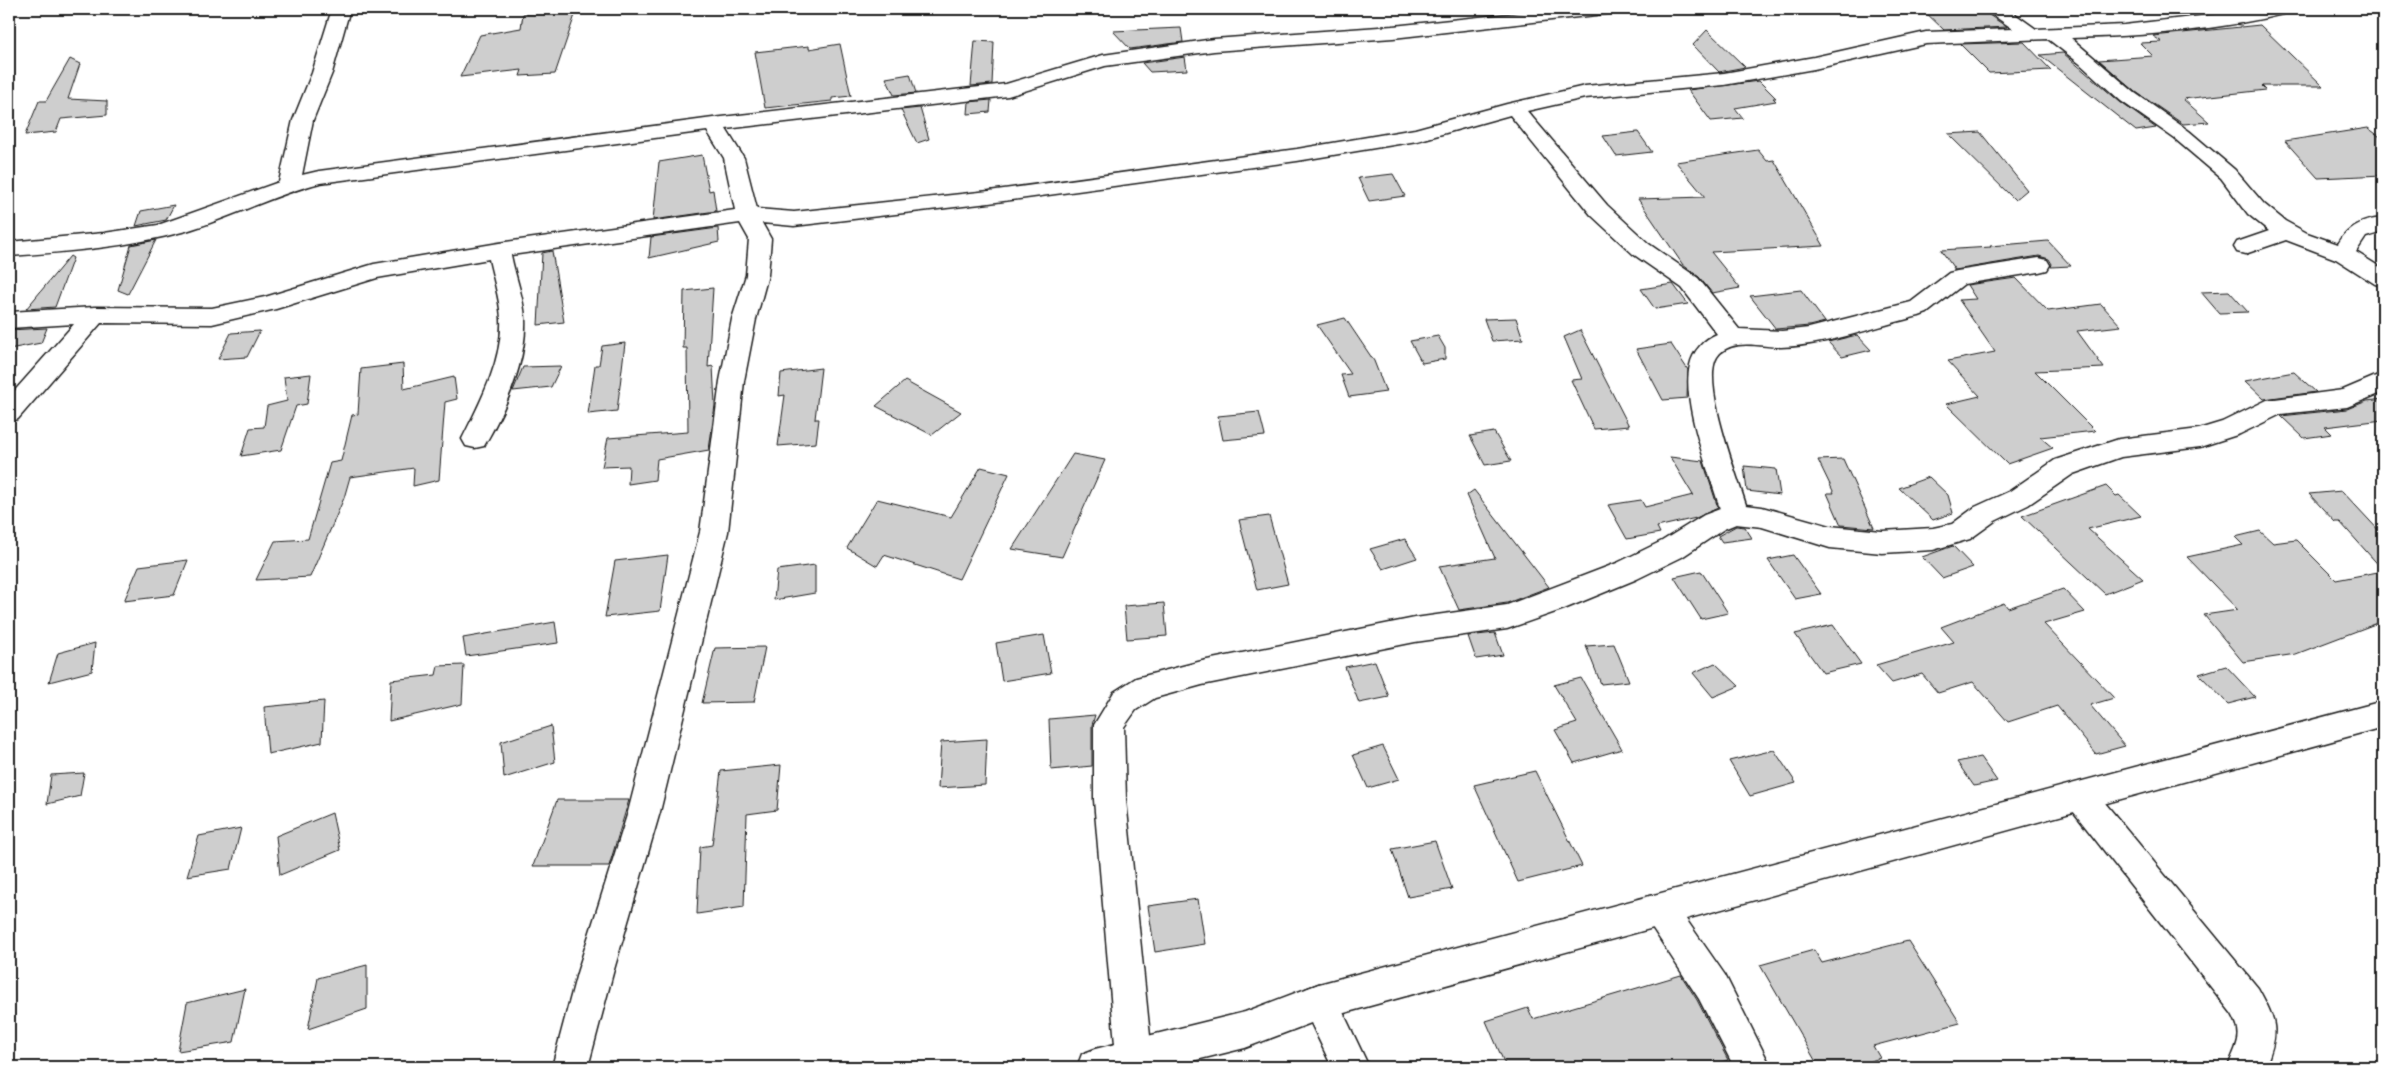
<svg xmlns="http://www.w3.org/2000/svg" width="2392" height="1076" font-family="'Architects Daughter',sans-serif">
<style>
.building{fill:#cecece;stroke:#1c1c1c}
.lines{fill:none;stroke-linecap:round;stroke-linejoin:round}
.minor-casing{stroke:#1c1c1c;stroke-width:3}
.major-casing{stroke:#1c1c1c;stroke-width:3}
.minor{fill:#fff;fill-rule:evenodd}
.major{fill:#fff;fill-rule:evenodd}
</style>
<rect width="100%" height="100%" fill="#fff"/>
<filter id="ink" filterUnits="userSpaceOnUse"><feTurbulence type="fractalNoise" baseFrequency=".02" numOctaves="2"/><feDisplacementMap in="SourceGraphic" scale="10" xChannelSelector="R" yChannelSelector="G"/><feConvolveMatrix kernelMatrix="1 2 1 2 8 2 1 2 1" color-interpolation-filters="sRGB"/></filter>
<g filter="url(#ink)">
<path class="building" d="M562 9H577L555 74 520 76 522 70 460 77 480 35 521 28 523 14Z
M1922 9H1985L1989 15 2007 27 1944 30Z
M2260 25 2323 86H2262L2266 90 2183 99 2209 122 2183 124 2136 92 2099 60 2153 56 2140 43 2162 42 2153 36Z
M1181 28 1183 42 1130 49 1113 31Z
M1707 30 1745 67 1719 72 1693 45Z
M975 41 994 42 992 84 971 86Z
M2024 42 2051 70 1989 73 1960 44Z
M840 44 851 96 832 98V101L765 108 755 52 809 46V49Z
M2063 53 2120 102 2156 128 2136 131 2040 55Z
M1185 57 1187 70 1150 72 1142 63Z
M70 59 80 64 68 99 107 101V115L61 119 56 132 25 135 39 101H46Z
M910 74 916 93 894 95 886 78Z
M1759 81 1776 98H1773L1776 101 1735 108 1743 118 1711 121 1688 90Z
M991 100 990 112 968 114 969 102Z
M920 108 929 139 917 143 901 110Z
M2368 128 2383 139V175L2318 178 2285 141Z
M1638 132 1652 152 1616 156 1603 136Z
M1980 132 2027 190 2015 200 1948 134Z
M1758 150 1767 161 1774 160 1824 246 1711 252 1740 288 1712 293 1699 277 1683 265 1638 199 1705 197 1676 162Z
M702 155 709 191 713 190 716 211 653 220 659 162Z
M1393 174 1405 196 1369 201 1358 178Z
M174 205 166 220 136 226 141 211Z
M718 228 719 242 649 258 651 237Z
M156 240 128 294 118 290 131 245Z
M2048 241 2071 266 2051 267 2052 264 2049 259 2039 256 1955 270 1941 250 1991 247 1990 246Z
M552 251 564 322 538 325 542 253Z
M70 256 73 258 55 307 26 309Z
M2016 278 2048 311 2101 304 2121 326 2077 331 2104 368 2035 371 2095 431 2040 437 2053 448 2007 464 1946 404 1980 396 1948 361 1995 352 1959 300 1976 299 1967 285Z
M1673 284 1688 304 1655 309 1641 289Z
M713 288 708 367 713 366 715 405 709 450 657 459 655 480 628 484 629 466 602 467 608 438 688 432 687 348H683L684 291Z
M1801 290 1825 322 1809 326 1776 329 1750 296Z
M2229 291 2248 312 2219 313 2201 292Z
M1345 318 1374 361 1386 392 1349 397 1341 375 1351 374 1317 325Z
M1516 318 1523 339 1492 341 1484 319Z
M47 328 41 343 9 349V330Z
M1580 330 1629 426 1594 429 1571 380 1582 379 1564 337Z
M260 331 247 357 218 359 231 333Z
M1857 335 1871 350 1842 357 1828 342Z
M1438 336 1445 348V359L1422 363 1410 341Z
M625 343 617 411 588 414 595 365H599L602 346Z
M1671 344 1688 370 1687 398 1663 400 1636 349Z
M403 364 404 389 454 377 457 399 445 402 439 480 413 486 414 468 350 477 344 498 310 577 256 580 275 541 308 539 330 463 341 461 352 415 358 414 361 369Z
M561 366 551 387 513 391 523 367Z
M821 368 815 419H819L816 443 778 446 785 395 779 396 781 373Z
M2294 372 2316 392 2264 399 2245 381Z
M311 374 307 404 296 406 281 450 241 456 250 428 264 427 267 406 287 401 284 377Z
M905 381 961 412 932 435 876 406Z
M2383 399V420L2325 427 2332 434 2304 438 2281 416 2347 409 2367 401Z
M1259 412 1265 436 1223 440 1218 416Z
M1494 432 1511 461 1485 465 1470 436Z
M1073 454 1105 460 1062 557 1012 549Z
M1670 457 1703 461 1718 508 1696 518 1657 527 1660 533 1627 539 1608 505 1641 500 1645 507 1693 495Z
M1843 459 1874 528 1841 525 1827 493H1834L1818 460Z
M1744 466 1776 469 1780 495 1747 491Z
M981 467 1009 474 959 579 884 555 877 566 847 548 877 499 951 517Z
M1929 477 1948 495 1953 513 1933 520 1899 488Z
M2106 486 2116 496 2119 495 2141 516 2088 529 2143 579 2105 594 2022 516Z
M1474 490 1549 587 1507 603 1459 610 1439 566 1495 558 1467 495Z
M2342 491 2383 535V570L2340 522H2335L2309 494Z
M1269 516 1288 584 1257 590 1239 520Z
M1736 526 1745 527 1752 538 1722 542 1718 536Z
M2260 531 2273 543 2296 540 2336 580 2383 571V621L2296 654 2243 662 2204 615 2238 610 2187 557 2243 545 2235 537Z
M1405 539 1417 558 1383 569 1370 549Z
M1953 546 1973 567 1942 578 1922 557Z
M668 555 660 611 605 617 615 561Z
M1793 555 1821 594 1795 599 1768 560Z
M188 560 174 595 124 601 139 566Z
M815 565V593L774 600 777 570Z
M1701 571 1728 613 1701 619 1674 577Z
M2063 589 2085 612 2044 624 2114 698 2090 705 2125 746 2096 754 2057 706 2008 722 1973 682 1938 693 1922 674 1892 683 1876 665 1954 642 1941 627 2004 603 2008 608Z
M1164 603 1167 636 1127 639 1124 606Z
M555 622 558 643 466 656 463 638Z
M1833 625 1861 664 1823 673 1795 634Z
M1495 633 1503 655 1476 659 1468 636Z
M1044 635 1051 673 1002 681 996 643Z
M95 643 92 671 49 682 58 653Z
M1614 644 1629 681 1601 684 1586 646Z
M765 647 754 702 702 703 715 648Z
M1375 661 1389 697 1359 703 1345 667Z
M1715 663 1739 686 1713 697 1693 673Z
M464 665 462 704 389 721 391 680 436 675 438 666Z
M2226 666 2255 697 2228 704 2199 674Z
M1581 678 1622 749 1574 763 1555 730 1577 723 1554 685Z
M324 701 322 742 268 754 264 707Z
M1095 715 1092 725V766L1051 770 1049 719Z
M551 726 555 762 504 778 501 742Z
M987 739 985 785 938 788 941 742Z
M1383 746 1399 779 1368 788 1353 755Z
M1774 750 1796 783 1750 796 1729 761Z
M1980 757 1997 781 1974 786 1957 762Z
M781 765 777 810 747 814 744 907 697 914 700 847 712 845 721 771Z
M1535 771 1582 866 1518 882 1474 785Z
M84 773 80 796 47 804 51 775Z
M557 800H629L609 866H533Z
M332 813 340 850 280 875 276 836Z
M241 828 231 869 187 876 199 836Z
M1435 841 1452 889 1408 897 1392 849Z
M1198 899 1205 944 1155 952 1148 906Z
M1908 941 1960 1023 1873 1046 1880 1058 1852 1067H1819L1760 965 1814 950 1822 963Z
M367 965V1009L308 1029 318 978Z
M1681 975 1697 1000 1728 1060 1706 1067H1506L1486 1021 1528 1008 1533 1019Z
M245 989 234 1042 178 1051 187 1003Z"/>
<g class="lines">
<defs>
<path id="minor" d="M332 9H350L332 73 313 120 302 175 319 171 713 118 1006 84 1103 55 1214 39 1393 26 1557 9H1614L1611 13 1605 14 1393 38 1214 51 1105 66 1008 96 726 129 744 158 757 209 794 212 989 191 1297 149 1415 129 1507 104 1585 86 1724 73 1814 57 1926 32 2013 29 1990 13 1987 9H2008L2036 29 2124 25 2260 9H2290L2287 13C2217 31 2143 36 2071 38L2135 93 2189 131 2235 170 2264 204 2285 221 2307 233 2338 244C2349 226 2362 220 2383 218V232L2366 237 2356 252 2383 269V286L2375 284 2336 259 2286 240 2245 254 2237 252 2234 247 2237 242 2269 231 2248 214 2221 178 2175 139 2121 101 2079 63 2048 39 1926 44 1814 69 1724 85 1585 98 1527 111 1607 205 1649 244 1698 278 1739 329 1782 331 1809 328 1911 302 1949 273 1957 271 2039 258 2047 260 2050 265 2047 270 2039 272 1964 284 1927 313 1919 316C1877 326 1824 346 1781 347 1762 347 1730 337 1717 357 1701 383 1737 475 1746 505L1762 507 1830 526 1882 531 1933 528 1952 524 1975 507 2010 491 2055 460 2119 439 2199 429 2222 422 2267 400 2343 390 2383 373V392L2347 407 2281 414 2240 434 2200 447 2121 457 2073 474 2028 505 1995 521 1970 539 1933 550 1882 553 1830 548 1762 527 1736 524 1724 529 1682 557 1637 579 1564 609 1507 629 1415 642 1202 685 1155 698 1136 710 1124 727 1126 800 1152 1056 1148 1067H1120L1116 1056 1094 800V725L1114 692 1136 678 1202 661 1415 618 1507 605 1617 563 1662 541 1704 515 1720 509C1709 470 1681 404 1690 365 1693 351 1704 339 1717 334L1682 288 1633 254 1591 215 1510 115 1417 141 1297 161 989 203 794 226 762 223 771 239 768 275 756 319 744 381 728 532 660 812 613 973 588 1067H552L577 973 628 812 700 532 720 381 732 319 746 275 749 239 740 223 511 255C515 276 524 298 525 319 527 361 505 410 484 446L475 448 466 446 462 439C480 403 503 360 501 319 500 299 493 278 489 259L377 278 276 309 212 324 101 323 18 419 9 422V397L74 324 9 328V312L95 307 212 308 265 297 374 264 499 243 735 210 724 158 707 131 320 183C274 195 232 217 186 231 129 247 68 252 9 256V242L104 233 158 225 279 182 293 120 312 73Z
M2080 782 2091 786 2258 988C2277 1022 2280 1032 2265 1067H2228C2236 1045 2245 1037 2232 1014L2069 806 2064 796 2069 786Z
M1660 894 1672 899 1725 975 1771 1067H1734L1699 999 1648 921 1643 910 1648 899Z
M1319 984 1332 989 1369 1067H1332L1301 1002 1306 989Z"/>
<path id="major" d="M2383 701V727L1319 1020 1245 1048 1168 1067H1077L1082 1054 1095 1049 1245 1012 1319 984Z"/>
</defs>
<use href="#minor" class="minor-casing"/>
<use href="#major" class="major-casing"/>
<use href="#minor" class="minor"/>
<use href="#major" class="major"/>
</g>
</g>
<rect width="2392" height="1076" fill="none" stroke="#fff" stroke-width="30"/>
<rect x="15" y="15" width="2362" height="1046" fill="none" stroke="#1c1c1c" stroke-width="2" filter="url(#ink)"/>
</svg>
